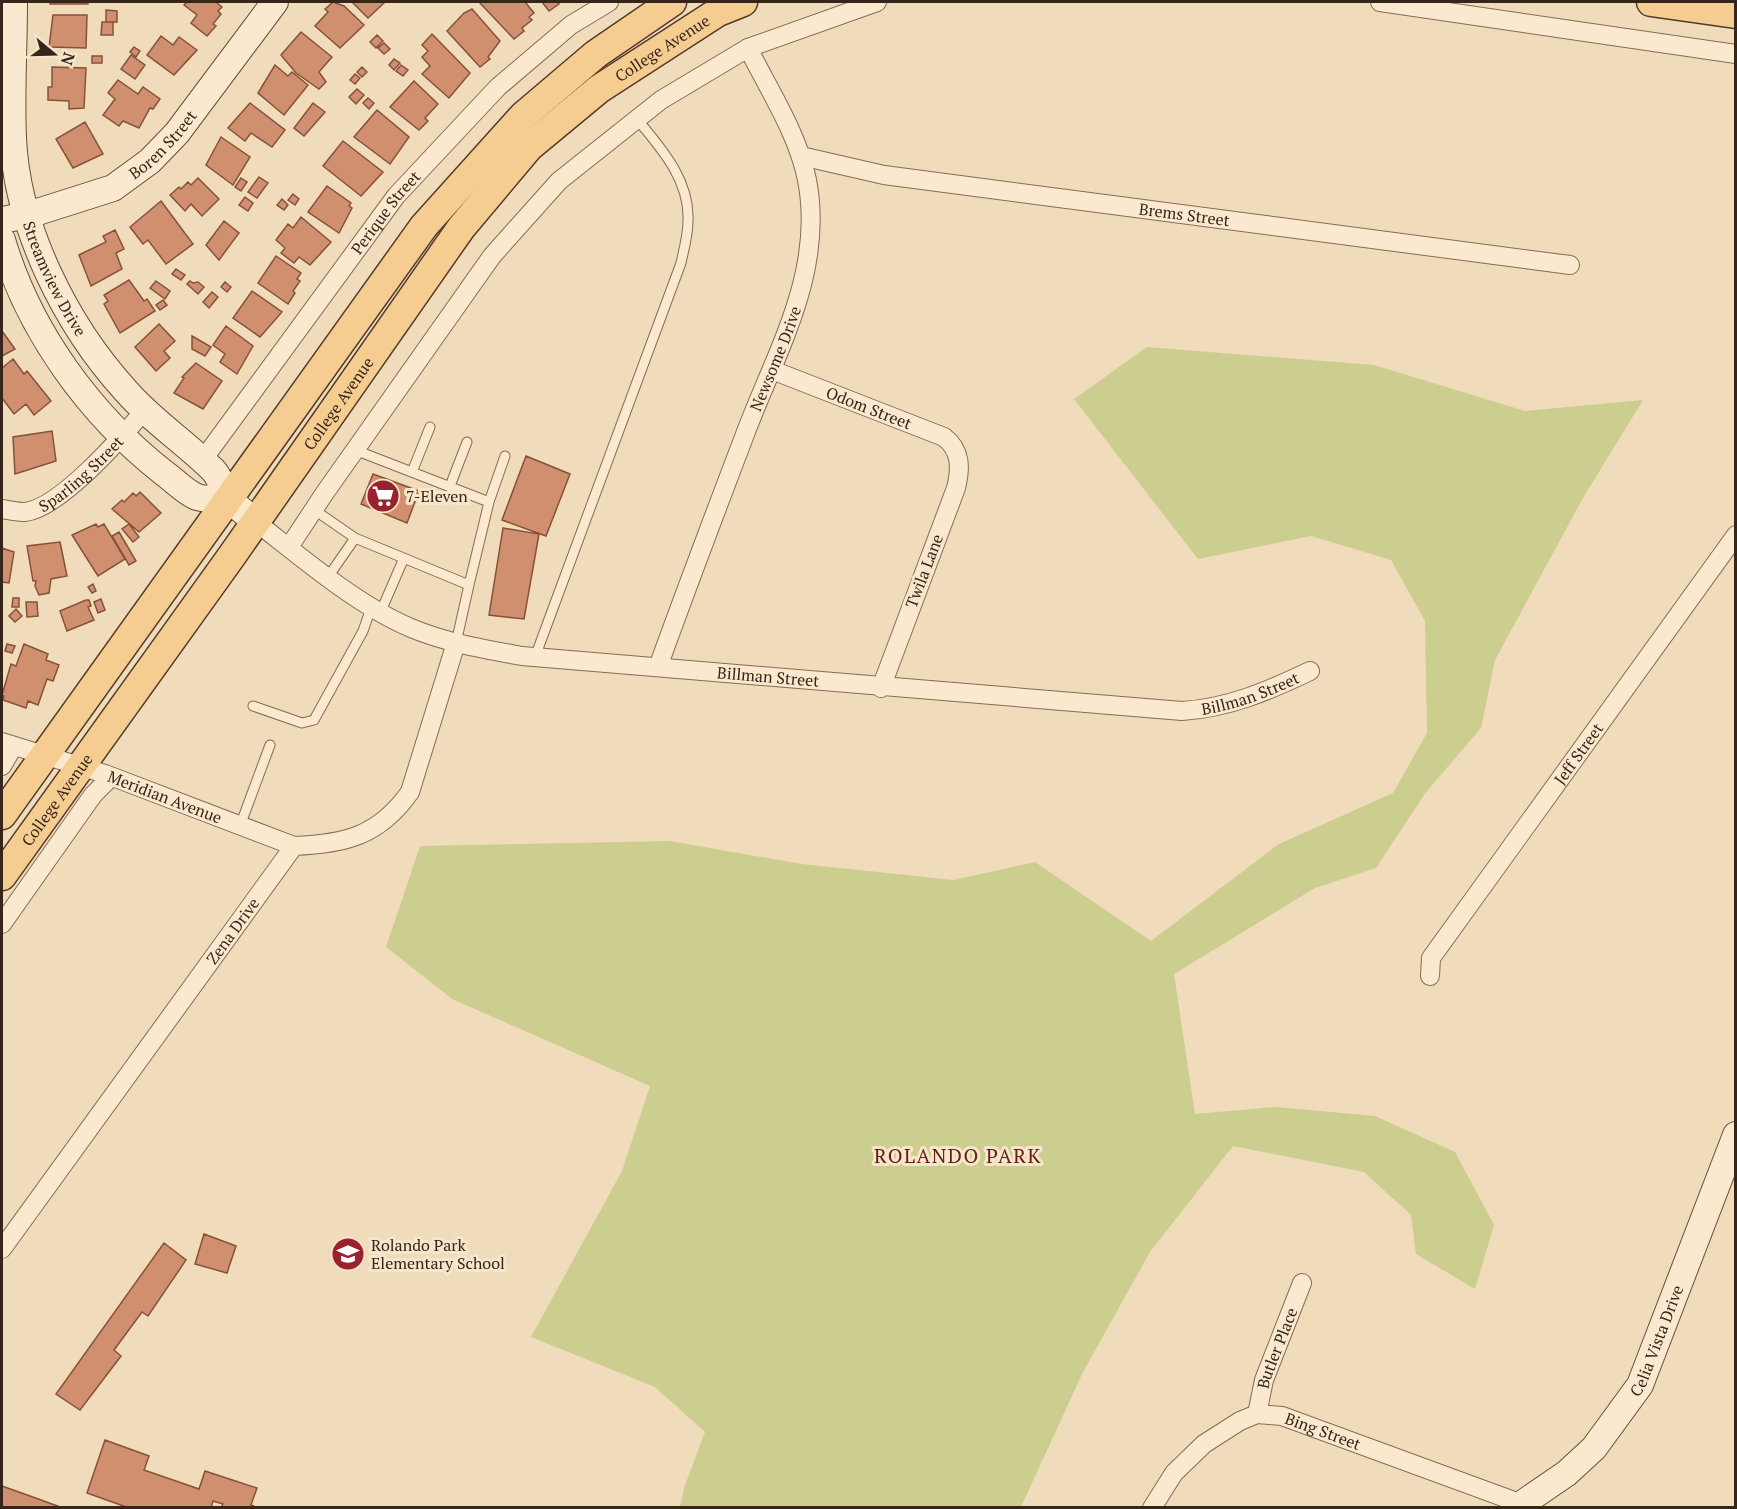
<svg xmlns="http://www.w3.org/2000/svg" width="1737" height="1509" font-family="'PT Serif',serif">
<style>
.green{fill:#ccce8f}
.building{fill:#d08f6f;stroke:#875139;stroke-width:1.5}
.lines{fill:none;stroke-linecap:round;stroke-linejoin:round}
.lane-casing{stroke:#876b55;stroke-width:11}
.street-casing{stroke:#876b55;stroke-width:20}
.secondary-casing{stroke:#694c38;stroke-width:28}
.primary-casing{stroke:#543a2a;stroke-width:31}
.lane{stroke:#fae9cf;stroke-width:9}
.street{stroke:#fae9cf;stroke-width:18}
.secondary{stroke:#fae9cf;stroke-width:26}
.primary{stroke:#f6cd90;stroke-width:28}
.labels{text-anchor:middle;stroke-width:6;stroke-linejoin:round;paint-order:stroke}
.street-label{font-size:16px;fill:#36251a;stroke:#f7e6cb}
.poi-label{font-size:16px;fill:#36251a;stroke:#f7e6cb;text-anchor:start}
.quarter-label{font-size:20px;letter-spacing:1.5px;fill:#642118;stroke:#f7e6cb}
</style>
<rect width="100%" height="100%" fill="#f0dbbb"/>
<path class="green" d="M1147 347 1374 365 1525 411 1643 400 1583 498 1495 660 1481 728 1426 792 1376 868 1315 888 1174 974 1195 1114 1276 1107 1375 1116 1455 1152 1494 1225 1475 1289 1416 1254 1411 1215 1364 1172 1233 1146 1150 1252 1082 1374 1021 1507H680L685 1485 705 1432 655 1387 531 1337 622 1171 650 1086 452 999 386 947 420 846 670 841 802 864 953 880 1035 862 1151 941 1279 844 1393 793 1427 733 1425 621 1391 560 1311 536 1198 559 1074 399Z"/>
<path class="building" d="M50 2H88V4H50Z
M187 2H216L222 7 218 11 221 14 213 24 216 26 207 36 191 23 197 15 184 5Z
M333 2 344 6 364 25 340 48 315 26 328 12 325 9Z
M352 2H385L368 18Z
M479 2H525L534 13 529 17 532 20 522 28 524 31 514 39Z
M542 2H557L559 4 549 11Z
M472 9 500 41 488 57 490 59 480 67 447 31 464 13Z
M106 10 117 11V22H106Z
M53 15H87L86 48 49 47Z
M102 22H113V35H101Z
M301 32 332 57 319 72 326 82 319 89 296 73 281 55Z
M432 34 470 73 449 98 422 74 430 66 422 57 428 51 422 45Z
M377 35 383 41 376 48 370 42Z
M161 36 173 45 179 37 197 50 174 75 147 55Z
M384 43 390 49 384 54 378 48Z
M134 47 140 51 136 57 130 52Z
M131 55 145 65 135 79 121 69Z
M92 56H102V63H92Z
M394 59 400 63 394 70 389 65Z
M275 65 288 76 292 72 308 85 284 115 258 93Z
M401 65 408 70 403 76 396 71Z
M52 67 86 68 84 108 69 109V101L48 100V87H52Z
M362 67 367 72 362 77 357 72Z
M355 74 360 78 355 84 350 80Z
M118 80 138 94 143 87 160 99 153 109 150 108 139 128 123 121 119 126 103 115 115 99 108 93Z
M414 81 438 104 425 118 428 121 419 130 390 107Z
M357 89 364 95 356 104 349 97Z
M368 98 374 103 369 109 363 103Z
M250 103 285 130 272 147 251 133 245 141 228 128Z
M313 103 325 112 304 136 294 128Z
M377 110 409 137 390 164 354 137Z
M85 122 103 154 73 168 56 139Z
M221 137 250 157 233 185 206 165Z
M343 141 383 172 361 196 323 166Z
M259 177 268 183 257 198 248 192Z
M198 178 219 199 202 216 191 204 185 211 170 195 179 187 181 189 188 182 191 185Z
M241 178 247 182 241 191 235 187Z
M327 186 351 203 349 206 352 208 339 233 308 212Z
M293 194 299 199 295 205 288 200Z
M245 197 253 203 248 211 239 205Z
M282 199 288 205 284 210 277 205Z
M161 201 193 244 166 264 148 240 143 244 130 227Z
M301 217 331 242 310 265 299 257 294 263 281 253 285 248 276 240 288 224 293 228Z
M224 221 239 233 219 260 206 245Z
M115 230 124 249 116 253 122 269 91 286 79 255 106 242 103 236Z
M276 256 301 273 297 279 300 281 293 291 295 293 288 304 258 283Z
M176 269 185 275 181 280 172 274Z
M129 280 144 301 147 299 155 311 120 333 104 304 108 301 104 295Z
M156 281 170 291 165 299 150 288Z
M190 281 193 283 198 282 204 287 198 294 187 284Z
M225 282 231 287 227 292 221 287Z
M252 291 282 312 260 337 233 318Z
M212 292 218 297 209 308 203 302Z
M163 300 167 305 160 310 156 305Z
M159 324 175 341 164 351 170 358 156 371 135 347Z
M226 326 253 346 237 374 220 362 225 354 213 345Z
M2 331 15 349 2 356Z
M192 336 211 347 205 356 192 349Z
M13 359 24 374 27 371 51 401 34 415 26 404 14 414 2 398V368Z
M196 363 222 381 203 409 174 393 184 378 182 377Z
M52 431 56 461 15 474 13 437Z
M526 456 570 474 546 536 502 520Z
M373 474 419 491 407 523 361 504Z
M140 492 161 513 139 532 112 509 122 500 124 502 133 493 136 496Z
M96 524 98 527 104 524 125 559 98 576 72 535Z
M129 524 139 537 133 542 122 529Z
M503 528 539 534 524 619 489 615Z
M119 532 136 561 129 565 112 536Z
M60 542 67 576 51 579 49 593 39 595 35 586 36 581H33L27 546Z
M2 548 14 552 9 583 2 582Z
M93 584 96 591 92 593 88 587Z
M13 598H19V607H12Z
M101 599 105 610 98 613 94 602Z
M86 600H89L91 606 88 607 94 620 67 631 60 611Z
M26 602H37L38 616 27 617Z
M16 609 22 616 15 622 9 616Z
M7 644 15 646 12 653 5 651Z
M24 644 48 654 46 660 59 665 53 681 47 679 38 705 28 701 26 708 3 700 4 696 2 695 11 664 16 666Z
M204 1234 236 1246 227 1273 195 1264Z
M164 1243 186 1260 148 1316 142 1312 114 1350 121 1356 80 1410 56 1394Z
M105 1440 149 1456 144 1470 199 1489 205 1471 257 1488 251 1505 258 1508H221L223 1504 213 1501 211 1508H129L87 1493Z
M2 1486 30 1496 63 1508H2Z"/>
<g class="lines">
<defs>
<path id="lane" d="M355 450 489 502
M412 472 430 427
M450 486 467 442
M313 509 355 538 469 585 456 643
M328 577 355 538
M469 585 489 502 505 456
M381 611 404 558
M535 657 681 263C684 249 688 235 688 221 690 180 661 148 636 118
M253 706 302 723 314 720 363 631 372 605
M240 826 270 745"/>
<g id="street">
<path d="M1380 2 1736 54"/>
<path id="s1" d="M801 156 884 175 1570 265"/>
<path id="s2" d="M772 370 944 437C961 450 961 468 956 488L881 688"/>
<path id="s3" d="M202 461 396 196 498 87 571 25 609 2"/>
<path id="s4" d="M2 509C9 510 18 512 25 512 60 508 121 438 144 411"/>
<path id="s5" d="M256 522C301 557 358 606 411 628 447 643 484 649 522 656L1182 711C1229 708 1268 691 1310 671"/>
<path d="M289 547 324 494 492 256 559 181 661 100 748 48 877 2"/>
<path id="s6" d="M658 667C686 590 715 513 744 437 775 353 825 273 807 180 798 134 769 90 748 48"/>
<path id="s7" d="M2 742 105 774 294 846"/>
<path d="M2 766 13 747"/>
<path d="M2 924 93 795 111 777"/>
<path id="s8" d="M1430 976 1431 958 1736 535"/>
<path id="s9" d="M2 1249 294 846C345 844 379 836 410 792L456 643"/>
<path id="s10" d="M1257 1414 1264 1380 1302 1283"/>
<path id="s11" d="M1152 1508 1174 1473 1204 1444 1240 1421 1257 1414 1282 1416 1522 1504"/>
</g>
<g id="secondary">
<path id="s12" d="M14 2C14 47 11 93 13 138 17 228 66 325 126 391 153 422 185 442 213 470 221 478 222 490 229 498 236 507 247 514 256 522"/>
<path id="s13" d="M2 220 28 215 113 188 150 161 177 133 275 2"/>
<path d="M2 240C29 331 89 414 164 473 174 480 186 493 197 497 206 500 219 498 229 498"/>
<path id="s14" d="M1516 1508 1567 1473 1594 1448 1640 1385 1736 1135"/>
</g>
<g id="primary">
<path d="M1651 2 1736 14"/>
<path d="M2 815 424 226 523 116 596 54 672 2"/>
<path id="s15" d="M2 876 231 557 461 228 529 147 599 89 718 12 743 2"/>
</g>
</defs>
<use href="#lane" class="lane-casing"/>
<use href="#street" class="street-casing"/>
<use href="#secondary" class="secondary-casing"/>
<use href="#primary" class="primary-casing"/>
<use href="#lane" class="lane"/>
<use href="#street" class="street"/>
<use href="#secondary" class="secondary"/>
<use href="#primary" class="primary"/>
</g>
<defs>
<symbol id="supermarket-disc" viewBox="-11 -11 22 22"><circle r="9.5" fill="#99222e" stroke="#f7e6cb"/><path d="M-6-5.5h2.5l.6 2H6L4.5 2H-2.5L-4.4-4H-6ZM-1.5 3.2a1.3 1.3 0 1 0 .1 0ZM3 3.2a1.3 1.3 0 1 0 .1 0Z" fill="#fff"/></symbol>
<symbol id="school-disc" viewBox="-11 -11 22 22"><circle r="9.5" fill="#99222e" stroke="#f7e6cb"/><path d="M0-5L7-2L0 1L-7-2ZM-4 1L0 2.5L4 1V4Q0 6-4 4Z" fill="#fff"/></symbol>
</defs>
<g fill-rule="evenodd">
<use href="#supermarket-disc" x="364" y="477" width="38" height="38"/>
<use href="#school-disc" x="329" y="1235" width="38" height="38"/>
</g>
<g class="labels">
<g class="street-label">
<text dy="6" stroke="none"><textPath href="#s15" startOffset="1066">College Avenue</textPath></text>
<text dy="6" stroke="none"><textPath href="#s13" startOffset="182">Boren Street</textPath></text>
<text dy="6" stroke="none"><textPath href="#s3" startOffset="309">Perique Street</textPath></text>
<text dy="6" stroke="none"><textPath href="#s1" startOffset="388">Brems Street</textPath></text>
<text dy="6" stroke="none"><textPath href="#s12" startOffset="284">Streamview Drive</textPath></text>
<text dy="6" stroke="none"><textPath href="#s6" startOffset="330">Newsome Drive</textPath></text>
<text dy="6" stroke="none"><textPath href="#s15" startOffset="580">College Avenue</textPath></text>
<text dy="6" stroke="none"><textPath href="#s2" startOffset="104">Odom Street</textPath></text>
<text dy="6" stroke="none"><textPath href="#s4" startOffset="92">Sparling Street</textPath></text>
<text transform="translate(924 571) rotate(-69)" y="6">Twila Lane</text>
<text dy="6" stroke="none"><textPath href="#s5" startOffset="550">Billman Street</textPath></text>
<text dy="6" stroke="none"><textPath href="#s5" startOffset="1036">Billman Street</textPath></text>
<text dy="6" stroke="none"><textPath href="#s8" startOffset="270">Jeff Street</textPath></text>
<text dy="6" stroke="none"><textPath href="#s7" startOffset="172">Meridian Avenue</textPath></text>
<text dy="6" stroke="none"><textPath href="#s15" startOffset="94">College Avenue</textPath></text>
<text dy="6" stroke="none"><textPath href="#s9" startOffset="393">Zena Drive</textPath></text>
<text dy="6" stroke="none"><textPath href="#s14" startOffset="224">Celia Vista Drive</textPath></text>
<text dy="6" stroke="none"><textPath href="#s10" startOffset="69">Butler Place</textPath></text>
<text dy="6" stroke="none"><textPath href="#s11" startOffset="213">Bing Street</textPath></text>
</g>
<g class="poi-label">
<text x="406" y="502">7-Eleven</text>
<text x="371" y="1251">Rolando Park<tspan x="371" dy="18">Elementary School</tspan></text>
</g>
<g class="quarter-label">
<text x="958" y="1163">ROLANDO PARK</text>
</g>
</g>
<rect width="1737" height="1509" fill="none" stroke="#36251a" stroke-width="6"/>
<g transform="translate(54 54) rotate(109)" stroke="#f7e6cb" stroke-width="4.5" paint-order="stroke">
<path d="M0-4.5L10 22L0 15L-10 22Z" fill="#36251a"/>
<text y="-9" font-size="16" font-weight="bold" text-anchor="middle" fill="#36251a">N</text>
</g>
</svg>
